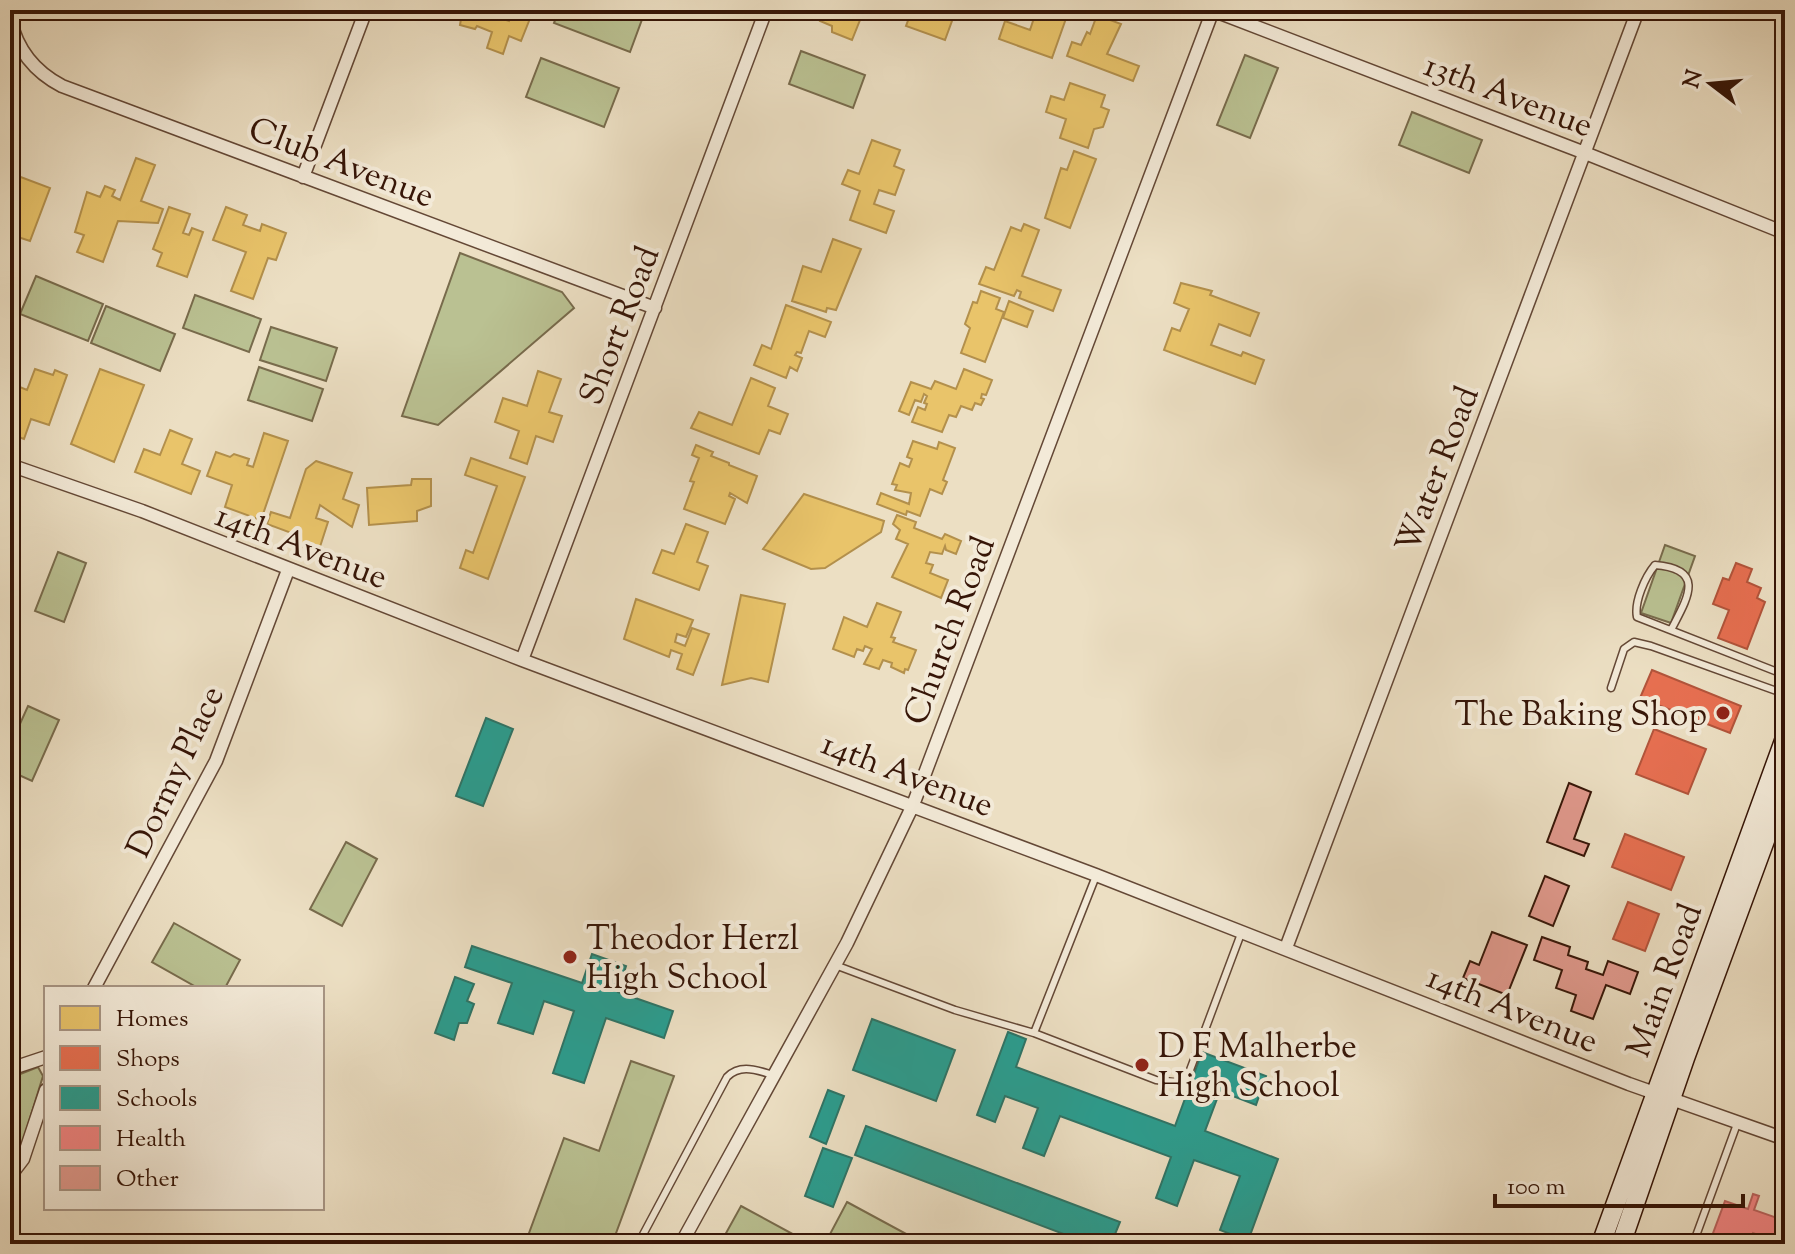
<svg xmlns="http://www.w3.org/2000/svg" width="1795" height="1254" font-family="'Sorts Mill Goudy',serif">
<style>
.green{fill:#bac192;stroke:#786b4c;stroke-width:2}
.homes{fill:#e9c46a;stroke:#b3904c;stroke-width:2}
.shops{fill:#e76f51;stroke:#b2543b;stroke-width:2}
.schools{fill:#2a9d8f;stroke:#2e7466;stroke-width:2}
.health{fill:#f28482;stroke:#ba635d;stroke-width:2}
.building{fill:#e1998d;stroke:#361507;stroke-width:2}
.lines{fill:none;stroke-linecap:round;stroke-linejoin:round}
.service-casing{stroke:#644836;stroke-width:9}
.minor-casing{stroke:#644836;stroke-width:15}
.secondary-casing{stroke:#361507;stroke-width:21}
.service{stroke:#f3ead8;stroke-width:6}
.minor{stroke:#f3ead8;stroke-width:12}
.secondary{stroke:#f3ead8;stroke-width:18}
.poi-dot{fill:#8f2418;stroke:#f3ead8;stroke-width:3}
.labels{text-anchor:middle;stroke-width:8;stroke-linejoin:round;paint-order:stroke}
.street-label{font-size:34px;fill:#361507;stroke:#f3ead8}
.poi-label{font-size:34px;fill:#361507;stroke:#f3ead8;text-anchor:start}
</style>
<rect width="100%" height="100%" fill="#ecdfc3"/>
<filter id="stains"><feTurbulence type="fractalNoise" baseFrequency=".0025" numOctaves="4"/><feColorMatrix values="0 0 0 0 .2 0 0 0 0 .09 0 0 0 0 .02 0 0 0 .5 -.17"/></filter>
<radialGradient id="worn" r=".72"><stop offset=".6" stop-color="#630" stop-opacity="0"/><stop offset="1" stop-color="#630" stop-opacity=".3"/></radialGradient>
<path class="green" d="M559 10H633L644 14 630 52 554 23Z
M801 51 865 75 853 108 789 84Z
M1245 55 1278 68 1250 138 1217 125Z
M541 58 619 88 604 127 526 97Z
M1412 112 1482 140 1469 173 1399 145Z
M460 253 562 292 574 308 438 425 402 416Z
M36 276 103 304 88 341 20 314Z
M195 295 261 319 249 352 183 328Z
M106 306 175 334 160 371 91 343Z
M271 327 337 348 326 381 260 360Z
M259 367 323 389 312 421 248 400Z
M1665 545 1695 556 1671 623 1641 613Z
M58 552 86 563 64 622 35 611Z
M28 706 59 720 32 781 10 771V746Z
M346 842 377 859 342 926 310 909Z
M174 923 240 960 225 988H198L152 962Z
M631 1061 674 1076 612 1244H525L564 1138 599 1151Z
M38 1067 43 1076 19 1154 10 1165V1078Z
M847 1202 923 1243 922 1244H844L829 1236Z
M741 1206 811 1244H720Z"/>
<path class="homes" d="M456 10H497L494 16 509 21 512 10 533 11 521 41 509 36 503 54 487 48 492 32 477 26 475 29 460 25 462 13Z
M824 10H864L852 40 832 32V26L820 21Z
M912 10H956L945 40 906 26Z
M1047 10H1069L1052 58 999 39 1005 21 1030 30 1035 15Z
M1097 15 1121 24 1107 54 1139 66 1133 81 1067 56 1072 42 1081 45 1087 32 1090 34Z
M1070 83 1105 95 1101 107 1109 110 1103 127 1094 129 1088 148 1060 138 1066 119 1046 112 1051 96 1064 100Z
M872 140 900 150 894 166 904 170 895 195 879 190 874 204 894 211 886 233 850 220 860 191 842 184 848 170 859 174Z
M1074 151 1096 159 1070 228 1045 218 1061 168 1067 170Z
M136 158 155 165 141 201 163 209 158 223 118 221 103 262 77 252 84 235 75 232 87 192 100 197 105 186 115 190 112 196 120 200Z
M10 173 50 188 30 241 18 237 10 259Z
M169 207 190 214 183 233 189 235 192 228 203 232 187 277 157 266 162 253 153 249Z
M226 207 247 215 243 225 260 231 262 224 286 233 276 260 268 258 253 299 231 291 246 252 213 240Z
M1024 224 1039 230 1022 276 1061 290 1053 311 1019 298 1021 292 1017 290 1014 296 979 284 986 267 994 270 1011 227 1021 231Z
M833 239 861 249 836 310 827 308 826 312 792 301 803 266 821 272Z
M1181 283 1212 291 1210 295 1259 313 1250 336 1219 324 1211 345 1241 356 1243 352 1264 360 1255 384 1164 350 1172 328 1180 331 1189 309 1174 303Z
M981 291 1000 298 996 309 1004 312 985 362 961 353 970 328 965 324 973 302 977 303Z
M1009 301 1033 311 1027 327 1003 318Z
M786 305 831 322 825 337 809 331 801 353 797 352 795 355 802 358 797 371 790 367 786 378 754 365 762 345 771 349Z
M35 369 53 375 55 370 67 375 49 425 31 419 24 439 10 434 14 413 10 411V383L27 390Z
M100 369 144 385 114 462 71 444Z
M964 369 992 380 986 395 982 394 981 398 984 399 981 405 975 403 972 410 961 406 956 417 949 415 942 432 912 422 918 407 925 410 927 404 924 403 927 396 924 394 921 402 915 400 909 415 899 411 911 382 931 389 935 381 956 389Z
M538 371 561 379 549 412 562 416 553 442 536 436 527 464 510 458 519 431 495 422 503 398 527 406Z
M751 378 775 388 768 406 788 414 780 434 769 430 759 454 691 428 699 412 732 425Z
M170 430 192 439 182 464 200 471 191 494 135 472 144 449 160 455Z
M264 433 288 441 261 520 225 507 232 485 207 476 216 452 230 457 234 454 249 459 247 465 253 467Z
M913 441 937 449 939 442 955 448 943 480 947 482 942 494 930 489 920 516 907 511 906 515 877 504 881 493 909 504 911 493 895 490 897 485 892 484 900 463 909 467 912 459 907 457Z
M696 445 713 452 711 456 729 463V465L757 476 747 503 730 493 729 496 735 499 725 524 684 509 694 482 690 481 699 458 692 455Z
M471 458 525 477 488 579 460 568 466 550 473 553 497 486 465 475Z
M316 461 352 473 343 499 359 505 352 527 320 505 316 518 328 522 318 553 294 544 297 535 267 524 271 512 290 518 306 469Z
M412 479H431V506L417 511V521L369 525 367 488 411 485Z
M804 494 884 521 881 532 825 568 811 569 763 549Z
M897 515 916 522 914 528 942 539 945 534 961 541 956 554 946 550 945 546 942 554 930 552 926 563 933 565 930 573 948 580 941 598 892 577 908 544 896 539 900 530 893 524Z
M686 524 708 532 697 562 708 566 699 590 653 573 662 550 674 554Z
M741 595 785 604 768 682 751 678 722 685Z
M636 599 693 620 686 637 677 634 675 642 685 646 692 628 709 634 693 675 677 669 682 654 671 650 669 657 624 639Z
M877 603 901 612 891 637 895 638 893 642 916 650 908 670 905 669 904 673 891 667 892 663 883 660 879 669 864 664 872 649 865 646 863 651 857 649 854 657 833 649 844 617 867 627Z"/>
<path class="shops" d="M1736 563 1752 569 1747 582 1761 588 1757 598 1765 602 1747 649 1718 638 1729 610 1713 604 1723 578 1729 580Z
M1652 670 1741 706 1730 733 1640 698Z
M1654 729 1706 749 1688 794 1636 774Z
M1625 834 1684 857 1671 890 1612 867Z
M1628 902 1659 914 1645 951 1613 939Z"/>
<path class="schools" d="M486 718 513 729 483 806 456 796Z
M472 946 582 983 592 954 626 966 618 992 673 1011 664 1038 606 1018 584 1083 553 1073 574 1011 544 1001 533 1034 498 1023 512 983 465 967Z
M455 977 474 984 467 1001 474 1004 467 1023H459L454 1040 435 1033Z
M872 1019 955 1050 936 1101 853 1070Z
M1008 1032 1026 1039 1016 1067 1175 1126 1202 1052 1266 1076 1256 1105 1220 1091 1205 1131 1278 1159 1248 1241 1220 1230 1240 1176 1194 1160 1177 1206 1156 1198 1171 1157 1060 1116 1044 1156 1023 1148 1038 1108 1005 1096 995 1122 977 1115Z
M828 1090 844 1096 826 1144 810 1137Z
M866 1126 1120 1222 1111 1244H1090L855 1155Z
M823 1148 852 1158 833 1207 805 1196Z"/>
<path class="health" d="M1753 1194 1759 1196 1754 1210 1783 1220 1775 1241 1753 1233 1749 1244H1709L1725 1201 1748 1209Z"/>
<path class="building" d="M1569 783 1591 792 1574 839 1589 844 1584 856 1547 842Z
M1545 876 1569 886 1553 926 1529 916Z
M1492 932 1527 945 1507 995 1463 978 1470 961 1479 965Z
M1542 937 1570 947 1568 955 1588 962 1586 969 1603 975 1608 961 1638 972 1630 994 1606 985 1593 1019 1571 1011 1576 995 1556 988 1562 970 1534 960Z"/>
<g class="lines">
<defs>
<path id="service" d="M1671 630C1687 599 1707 569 1655 565 1645 577 1634 602 1637 617L1785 675
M1611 688 1624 649 1634 642 1651 646 1785 694
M835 965 955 1010 1034 1033 1156 1080 1181 1083 1187 1078 1242 931
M1034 1033 1096 876
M638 1244 727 1077C741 1063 758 1071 774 1075
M1693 1244 1737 1124"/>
<path id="minor" d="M1212 10 1585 153 1785 233
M10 19C17 50 35 72 62 86L655 308
M303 177 366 10
M10 465 142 511 522 660 1096 875 1629 1084 1785 1139
M522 660 766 10
M1286 948 1638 10
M94 988 216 761 288 570
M10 1069 46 1057
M10 1176 23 1159 46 1090
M681 1244 847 943 913 805 1213 10"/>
<path id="secondary" d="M1601 1244 1785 738
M1621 1244 1685 1058 1785 786"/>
</defs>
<use href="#service" class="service-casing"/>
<use href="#minor" class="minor-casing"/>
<use href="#secondary" class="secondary-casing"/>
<use href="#service" class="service"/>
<use href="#minor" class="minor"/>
<use href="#secondary" class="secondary"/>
</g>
<g class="poi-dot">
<circle cx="1723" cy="713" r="8"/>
<circle cx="570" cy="957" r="8"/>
<circle cx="1142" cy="1065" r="8"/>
</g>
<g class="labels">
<g class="street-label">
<text transform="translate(1509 94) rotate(21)" y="12">13th Avenue</text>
<text transform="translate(342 161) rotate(21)" y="12">Club Avenue</text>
<text transform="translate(618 325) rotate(-69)" y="12">Short Road</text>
<text transform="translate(1436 469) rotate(-69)" y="12">Water Road</text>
<text transform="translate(302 545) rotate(21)" y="12">14th Avenue</text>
<text transform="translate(948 630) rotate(-69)" y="12">Church Road</text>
<text transform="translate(174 771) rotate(-65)" y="12">Dormy Place</text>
<text transform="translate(908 773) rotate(21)" y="12">14th Avenue</text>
<text transform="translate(1663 980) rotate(-70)" y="12">Main Road</text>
<text transform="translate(1513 1008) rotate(22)" y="12">14th Avenue</text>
</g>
<g class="poi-label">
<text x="1707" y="725" text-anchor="end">The Baking Shop</text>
<text x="586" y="949">Theodor Herzl<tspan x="586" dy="39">High School</tspan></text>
<text x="1158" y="1057">D F Malherbe<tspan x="1158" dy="39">High School</tspan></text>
</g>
</g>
<rect width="1795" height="1254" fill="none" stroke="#ecdfc3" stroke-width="40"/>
<rect x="12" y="12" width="1771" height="1230" fill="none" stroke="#361507" stroke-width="4"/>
<rect x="20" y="20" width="1755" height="1214" fill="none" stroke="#361507" stroke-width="2"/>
<rect x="44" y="986" width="280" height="224" fill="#f3ead8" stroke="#a79584" stroke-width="2"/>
<rect x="60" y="1006" width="40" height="24" fill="#e9c46a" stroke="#a79584" stroke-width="2"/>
<text x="116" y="1026" font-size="24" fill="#361507">Homes</text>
<rect x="60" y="1046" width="40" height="24" fill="#e76f51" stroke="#a79584" stroke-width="2"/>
<text x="116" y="1066" font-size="24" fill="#361507">Shops</text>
<rect x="60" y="1086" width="40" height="24" fill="#2a9d8f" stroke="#a79584" stroke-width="2"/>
<text x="116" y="1106" font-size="24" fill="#361507">Schools</text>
<rect x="60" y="1126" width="40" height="24" fill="#f28482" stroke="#a79584" stroke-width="2"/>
<text x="116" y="1146" font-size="24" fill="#361507">Health</text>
<rect x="60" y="1166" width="40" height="24" fill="#e1998d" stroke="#a79584" stroke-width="2"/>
<text x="116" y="1186" font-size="24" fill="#361507">Other</text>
<g transform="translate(1711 84) rotate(286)" stroke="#f3ead8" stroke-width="6" paint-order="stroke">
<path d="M0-6L14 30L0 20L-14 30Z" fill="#361507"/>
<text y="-12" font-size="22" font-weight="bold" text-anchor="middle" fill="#361507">N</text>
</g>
<path d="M1495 1194v12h248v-12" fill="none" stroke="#361507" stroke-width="4"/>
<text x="1507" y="1194" font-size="24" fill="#361507" stroke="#f3ead8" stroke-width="6" paint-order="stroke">100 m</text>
<rect width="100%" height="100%" filter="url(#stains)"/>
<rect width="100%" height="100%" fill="url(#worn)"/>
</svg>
